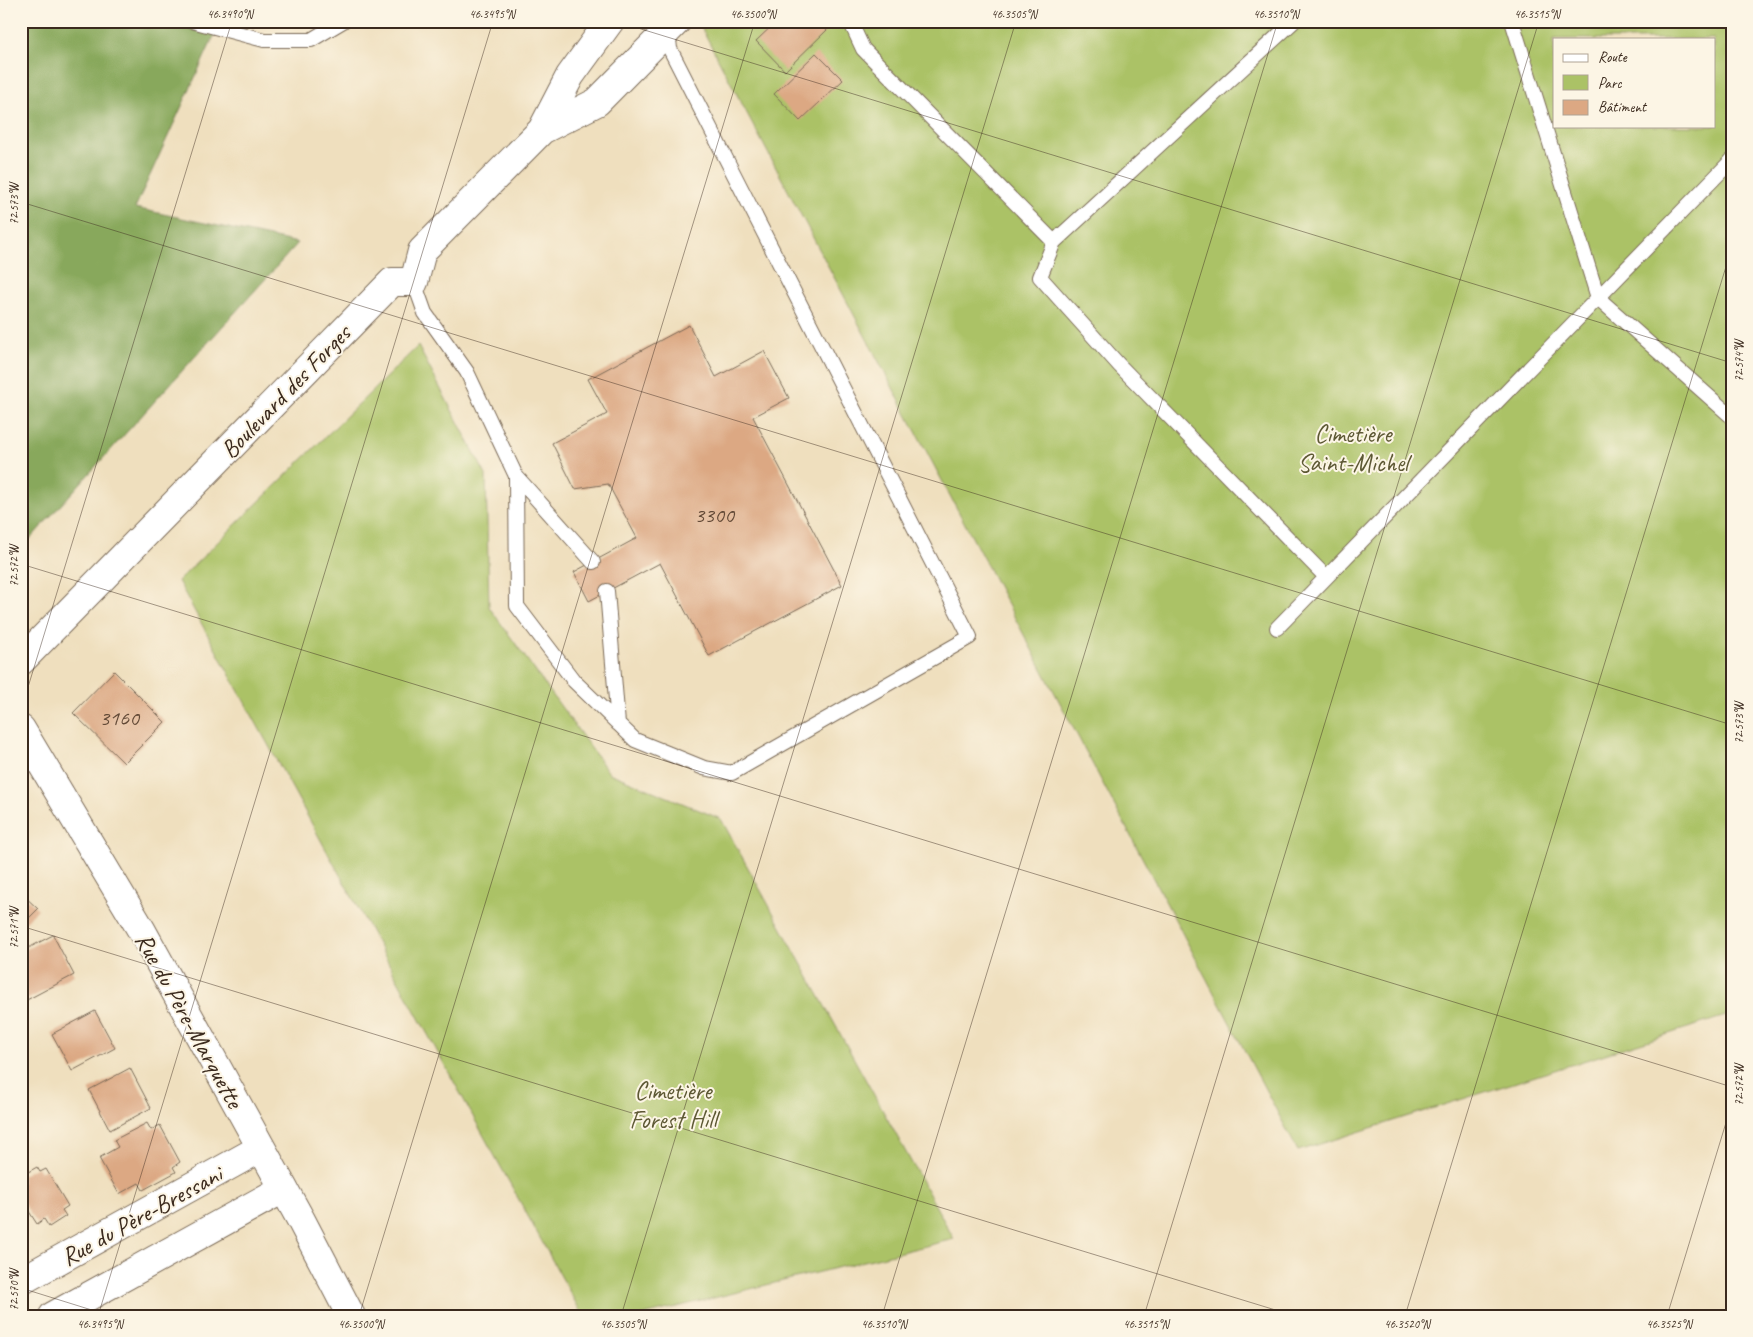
<svg xmlns="http://www.w3.org/2000/svg" width="1753" height="1337" font-family="Caveat,sans-serif">
<style>
.green{fill:#abc266;stroke:#737642;fill-rule:evenodd}
.forest{fill:#88a85b;stroke:#62693c}
.building{fill:#dca883}
.lines{fill:none;stroke-linecap:round;stroke-linejoin:round}
.lane-casing{stroke:#7a6956;stroke-width:16}
.street-casing{stroke:#7a6956;stroke-width:30}
.secondary-casing{stroke:#7a6956;stroke-width:30}
.lane{stroke:#fff;stroke-width:14}
.street{stroke:#fff;stroke-width:28}
.secondary{stroke:#fff;stroke-width:28}
.ticks{fill:none;stroke:#3b2a1e;stroke-width:1;stroke-opacity:0.45}
.labels{text-anchor:middle;stroke-width:4;stroke-linejoin:round;paint-order:stroke}
.number-label{font-size:22px;fill:#634a37}
.street-label{font-size:25px;fill:#3b2a1e;stroke:#fcf5e5}
.park-label{font-size:25px;fill:#5d5834;stroke:#fcf5e5}
.neatline{fill:none;stroke:#3b2a1e;stroke-width:2}
.ticks-label{font-size:12px;text-anchor:middle;fill:#3b2a1e}
</style>
<rect width="100%" height="100%" fill="#fcf5e5"/>
<filter id="ink" filterUnits="userSpaceOnUse"><feTurbulence type="fractalNoise" baseFrequency=".02" numOctaves="2"/><feDisplacementMap in="SourceGraphic" scale="10" xChannelSelector="R" yChannelSelector="G"/><feConvolveMatrix kernelMatrix="1 2 1 2 8 2 1 2 1" color-interpolation-filters="sRGB"/></filter>
<filter id="wash" filterUnits="userSpaceOnUse"><feTurbulence type="fractalNoise" baseFrequency=".0096" numOctaves="4" result="noise"/><feDisplacementMap in="SourceGraphic" scale="20" xChannelSelector="R" yChannelSelector="G"/><feGaussianBlur stdDeviation="1.12" result="paint"/><feColorMatrix in="noise" values="0 0 0 0 0 0 0 0 0 0 0 0 0 0 0 0 0 1.4 0 .05"/><feComposite in="paint" operator="in"/></filter>
<g filter="url(#wash)">
<rect width="100%" height="100%" fill="#efdfbe"/>
<path class="green" d="M698 21H1732V1014L1298 1151ZM1554 39H1714V126H1554Z
M418 346 486 475 489 607 609 773 721 819 954 1239 640 1316H583L178 581Z"/>
<path class="forest" d="M21 21H221L135 208 298 243 21 549Z"/>
<g id="blocks">
<path class="building" d="M777 21H820L828 29 785 71 756 41Z
M816 53 843 80 800 121 774 94Z
M689 325 716 377 764 351 789 398 753 417 842 585 709 656 660 563 589 601 574 572 637 538 608 484 575 489 552 443 607 414 588 379Z
M114 671 165 722 124 763 73 713Z
M21 893 38 909 21 926Z
M53 935 74 975 21 1003V952Z
M95 1011 115 1048 72 1071 52 1034Z
M130 1068 151 1108 110 1130 89 1090Z
M147 1123 151 1130 160 1125 180 1162 173 1167 176 1172 143 1190 139 1183 119 1194 99 1158 118 1147 114 1140Z
M37 1167 40 1172 46 1169 68 1206 62 1210 66 1216 49 1227 44 1219 37 1224 21 1199V1183L23 1182 21 1176Z"/>
</g>
</g>
<g filter="url(#ink)">
<use href="#blocks" fill-opacity="0" stroke="#7a6956" stroke-width="1"/>
<g class="lines">
<defs>
<path id="lane" d="M192 21 264 40H311L343 21
M850 21 863 49 1054 242
M1294 21 1054 242 1040 277 1119 365 1326 577
M1512 21 1598 298 1732 417
M414 282 425 313 467 372 516 476 517 606 574 681 635 740 704 768 732 773 970 637 670 49 668 30
M516 476 593 562
M607 591 618 724
M1277 628 1732 160"/>
<path id="street" d="M21 729 142 931 301 1220 351 1316
M21 1281 261 1148
M53 1316 283 1189"/>
<path id="secondary" d="M542 130 570 76 610 21
M21 661 392 282H414L422 251 542 130 597 102 677 21"/>
</defs>
<use href="#lane" class="lane-casing"/>
<use href="#street" class="street-casing"/>
<use href="#secondary" class="secondary-casing"/>
<use href="#lane" class="lane"/>
<use href="#street" class="street"/>
<use href="#secondary" class="secondary"/>
</g>
</g>
<path class="ticks" d="M615 21 1732 363M21 202 1732 725M21 564 1732 1087M21 710 232 21M21 926 1295 1316M21 1288 111 1316M98 1316 493 21M359 1316 755 21M621 1316 1016 21M882 1316 1278 21M1144 1316 1539 21M1405 1316 1732 247M1667 1316 1732 1103"/>
<g class="labels">
<g class="number-label">
<text x="714" y="522">3300</text>
<text x="119" y="725">3160</text>
</g>
<g class="street-label">
<text transform="translate(285 391) rotate(-46)" y="9">Boulevard des Forges</text>
<text transform="translate(190 1020) rotate(61)" y="9">Rue du Père-Marquette</text>
<text transform="translate(141 1215) rotate(-29)" y="9">Rue du Père-Bressani</text>
</g>
<g class="park-label">
<text x="1353" y="442">Cimetière<tspan x="1353" dy="29">Saint-Michel</tspan></text>
<text x="673" y="1099">Cimetière<tspan x="673" dy="29">Forest Hill</tspan></text>
</g>
</g>
<rect width="1753" height="1337" fill="none" stroke="#fcf5e5" stroke-width="55"/>
<rect x="1553" y="38" width="162" height="90" fill="#fcf5e5" stroke="#afa495"/>
<rect x="1563" y="54" width="25" height="8" fill="#ffffff" stroke="#afa495"/>
<text x="1598" y="62" font-size="15" fill="#3b2a1e">Route</text>
<rect x="1563" y="75" width="25" height="15" fill="#abc266" stroke="#afa495"/>
<text x="1598" y="88" font-size="15" fill="#3b2a1e">Parc</text>
<rect x="1563" y="100" width="25" height="15" fill="#dca883" stroke="#afa495"/>
<text x="1598" y="112" font-size="15" fill="#3b2a1e">Bâtiment</text>
<rect x="28" y="28" width="1698" height="1282" class="neatline"/>
<g class="ticks-label">
<text x="230" y="18">46.3490°N</text>
<text x="492" y="18">46.3495°N</text>
<text x="753" y="18">46.3500°N</text>
<text x="1014" y="18">46.3505°N</text>
<text x="1276" y="18">46.3510°N</text>
<text x="1537" y="18">46.3515°N</text>
<text transform="translate(14 204) rotate(-90)" y="4">72.573°W</text>
<text transform="translate(1739 361) rotate(-90)" y="4">72.574°W</text>
<text transform="translate(14 566) rotate(-90)" y="4">72.572°W</text>
<text transform="translate(1739 723) rotate(-90)" y="4">72.573°W</text>
<text transform="translate(14 928) rotate(-90)" y="4">72.571°W</text>
<text transform="translate(1739 1085) rotate(-90)" y="4">72.572°W</text>
<text transform="translate(14 1290) rotate(-90)" y="4">72.570°W</text>
<text x="100" y="1328">46.3495°N</text>
<text x="361" y="1328">46.3500°N</text>
<text x="623" y="1328">46.3505°N</text>
<text x="884" y="1328">46.3510°N</text>
<text x="1146" y="1328">46.3515°N</text>
<text x="1407" y="1328">46.3520°N</text>
<text x="1669" y="1328">46.3525°N</text>
</g>
</svg>
